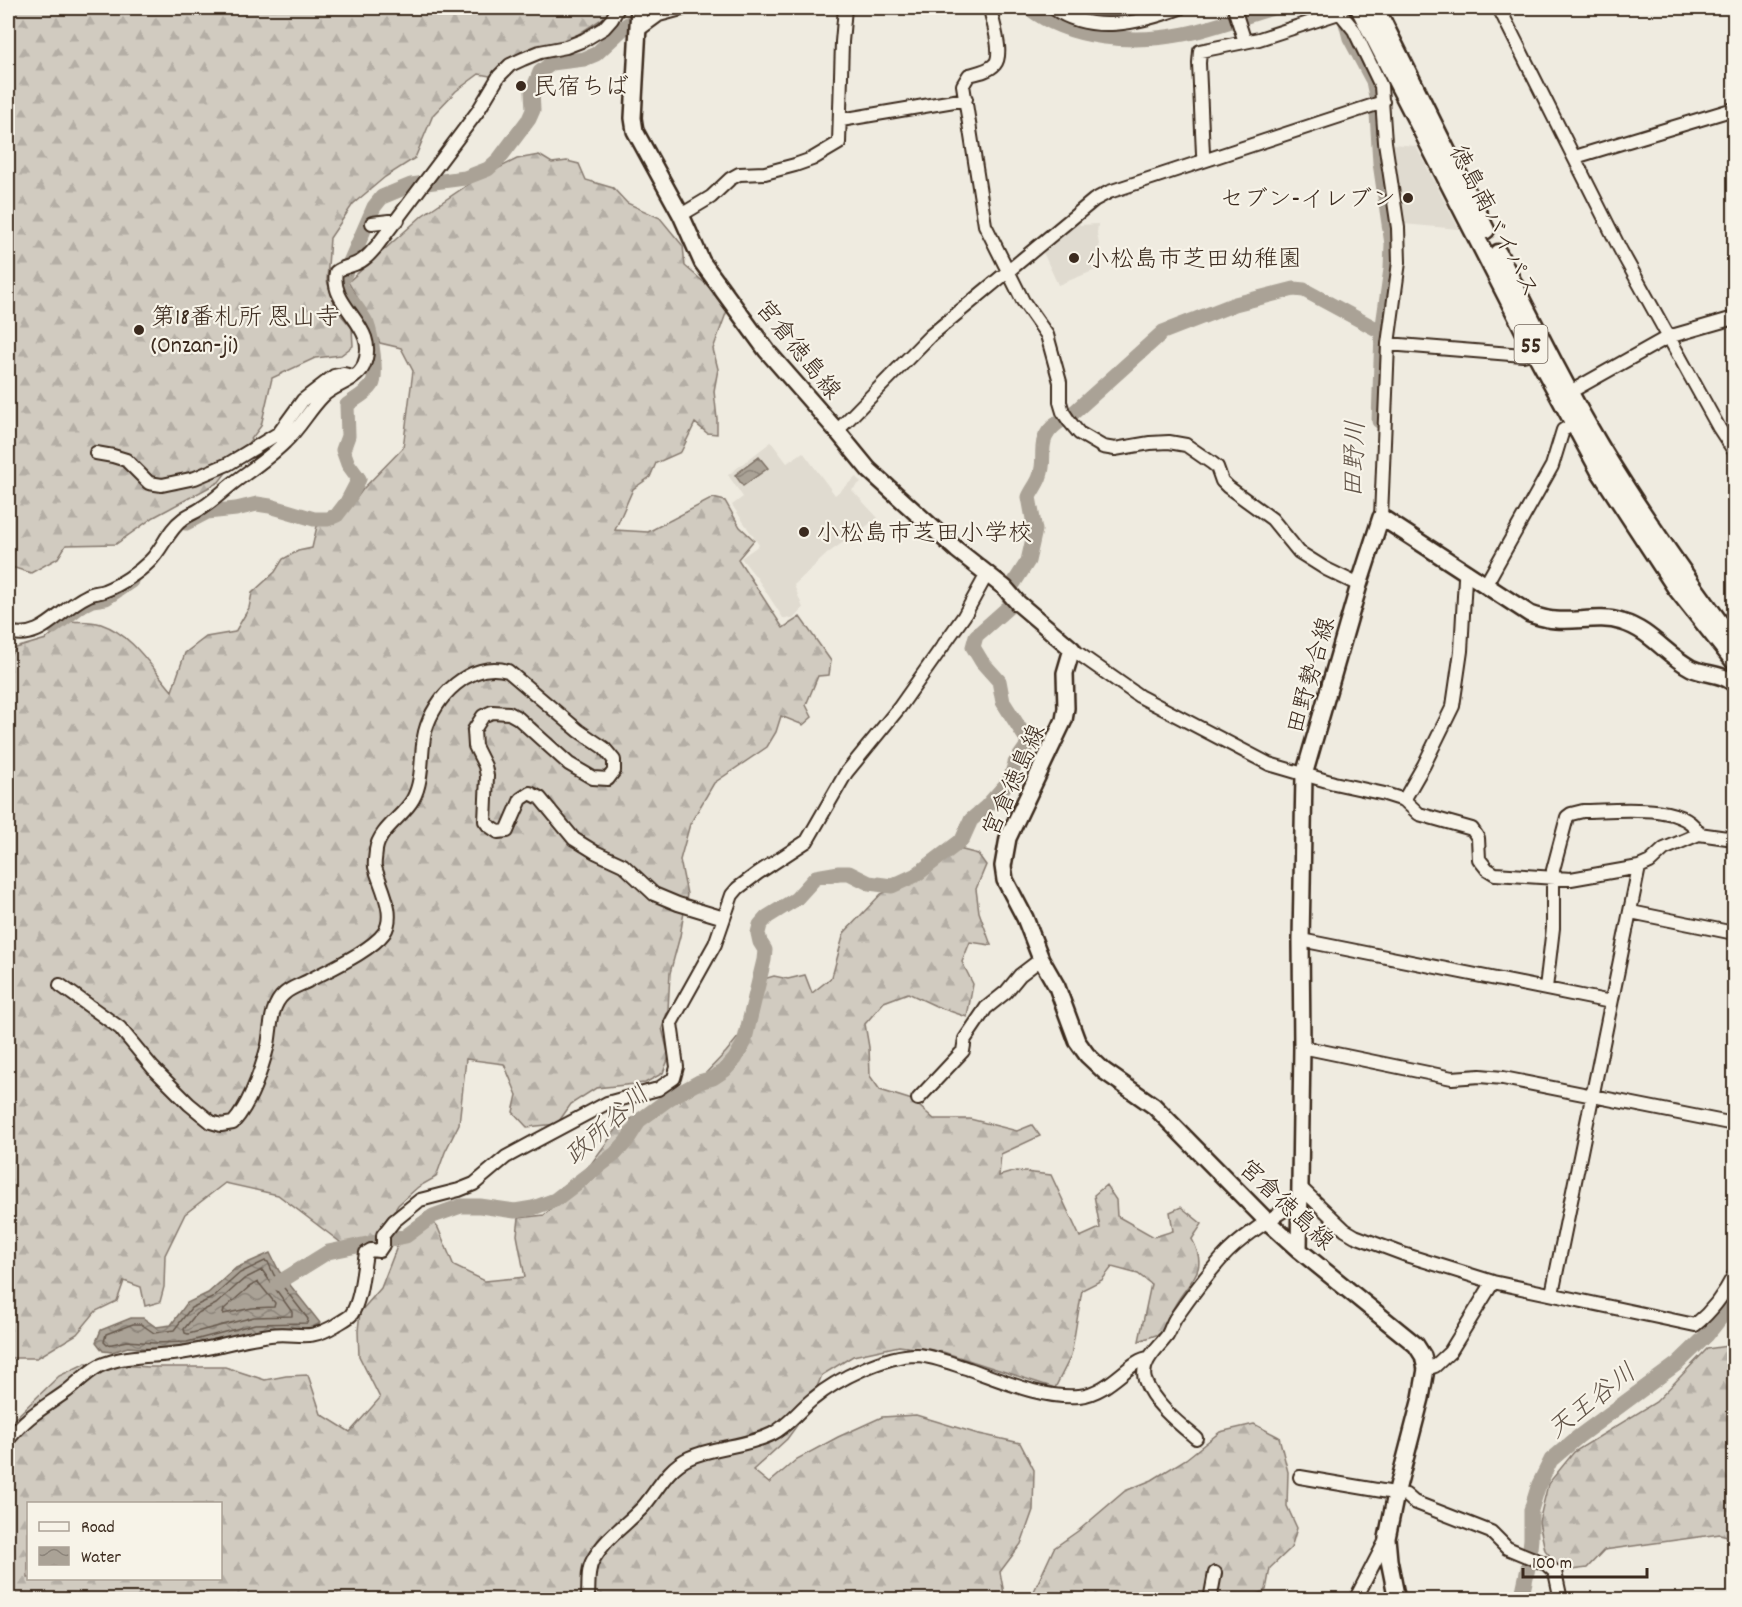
<svg xmlns="http://www.w3.org/2000/svg" width="1742" height="1607" font-family="Dekko,'Klee One',sans-serif">
<style>
.built{fill:#e0dbd0}
.forest{fill:url(#forest-firs);stroke:#867a6f;stroke-width:1.5;fill-rule:evenodd}
.water{fill:url(#water-waves);stroke:#7e7266;stroke-width:1.5}
.lines{fill:none;stroke-linecap:round;stroke-linejoin:round}
.shore{stroke:#675a4e;stroke-width:1.5}
.river{stroke:#aaa296;stroke-width:15}
.minor-casing{stroke:#3b2a1e;stroke-width:16}
.major-casing{stroke:#3b2a1e;stroke-width:20}
.highway-casing{stroke:#3b2a1e;stroke-width:21}
.minor{stroke:#f7f3e8;stroke-width:12}
.major{stroke:#f7f3e8;stroke-width:15}
.highway{stroke:#f7f3e8;stroke-width:16}
.poi-dot{fill:#3b2a1e;stroke:#f7f3e8;stroke-width:2}
.labels{text-anchor:middle;stroke-width:4.5;stroke-linejoin:round;paint-order:stroke}
.shield{fill:#f7f3e8;stroke:#73665b;stroke-width:1.5}
.shield-label{font-size:22px;font-weight:bold;fill:#3b2a1e}
.poi-label{font-size:24px;fill:#3b2a1e;stroke:#f7f3e8;text-anchor:start}
.street-label{font-size:24px;fill:#3b2a1e;stroke:#f7f3e8}
.water-label{font-size:26px;font-style:italic;fill:#625448;stroke:#f7f3e8}
</style>
<defs>
<pattern id="forest-firs" width="22" height="20" patternUnits="userSpaceOnUse" patternTransform="scale(1.5)"><rect width="22" height="20" fill="#d1cbc0"/><path d="M5 1l3.5 6h-7zM16 11l3.5 6h-7z" fill="#b4aea5"/></pattern>
<pattern id="water-waves" width="16" height="10" patternUnits="userSpaceOnUse" patternTransform="scale(1.5)"><rect width="16" height="10" fill="#aaa296"/><path d="M0 5q4-4 8 0t8 0" fill="none" stroke="#8c847a"/></pattern>
</defs>
<rect width="100%" height="100%" fill="#efebe0"/>
<filter id="ink" filterUnits="userSpaceOnUse"><feTurbulence type="fractalNoise" baseFrequency=".0167" numOctaves="2"/><feDisplacementMap in="SourceGraphic" scale="12" xChannelSelector="R" yChannelSelector="G"/><feConvolveMatrix kernelMatrix="1 2 1 2 8 2 1 2 1" color-interpolation-filters="sRGB"/></filter>
<g filter="url(#ink)">
<path class="built" d="M1393 144 1416 146 1459 229 1403 224Z
M1077 220 1080 225 1098 224 1097 233 1103 267 1058 285 1042 250Z
M771 442 787 463 803 452 835 495 856 477 861 482 852 490 878 518 828 553 794 585 803 608 793 619 783 618 757 578 741 558 759 545 732 505 743 497 728 475Z"/>
<path class="forest" d="M8 8H610L608 15 571 39 522 52 490 76 479 74 456 91 433 115 415 158 385 177 353 204 330 238 327 280 335 308 352 328 353 346 341 355 315 358 272 378 261 426 219 482 154 517 116 544 66 545 58 558 31 573 8 566Z
M539 155 552 163 567 161 579 164 586 180 613 188 627 203 660 218 683 246 685 266 707 285 728 308 713 349 718 369 714 391 717 419V434L707 433 695 423 681 452 656 463 650 477 633 489 615 530 648 532 713 498 725 501 740 527 754 540 738 559 783 628 800 617 831 661 829 675 818 676 806 705 812 717 803 725 781 716 776 732 767 747 714 783 690 824 680 860 687 894 680 936 670 973 668 1010 662 1028 669 1057 663 1073 645 1083 596 1088 571 1104 557 1124 527 1127 513 1112 517 1095 504 1064 466 1059 459 1124 445 1152 436 1177 418 1187 398 1205 384 1228 370 1239 344 1245 278 1195 225 1183 185 1214 165 1255 164 1287 160 1302 145 1306 141 1287 124 1281 117 1301 96 1311 77 1334 37 1358H8V658L16 648 46 639 68 621C79 622 91 621 101 624 133 635 151 667 172 691L185 653 206 637 235 632 249 608 252 593 275 572 283 559 298 551 312 548 317 526 343 517 363 489 403 448 413 371 401 348 380 343 360 302 348 282 423 215 475 180 517 159Z
M955 848 978 854 986 865 976 889 979 912 991 945 970 942 962 962 973 984 967 1017 938 1007 908 993 884 1002 865 1024 869 1047 870 1076 880 1090 912 1100 934 1119H970L1017 1131 1032 1125 1040 1136 1001 1154 999 1176 1016 1171 1051 1175 1080 1237 1100 1228 1094 1195 1106 1185 1116 1200 1117 1216 1154 1237 1173 1231 1170 1212 1181 1207 1202 1224 1192 1239C1210 1273 1189 1279 1174 1307 1169 1315 1166 1324 1162 1333L1139 1341 1151 1284 1138 1274 1112 1267 1102 1280 1082 1290 1071 1356 1055 1388 943 1352 899 1346 853 1356 822 1375 806 1413 787 1439 753 1470 769 1483 797 1459 838 1437 882 1417 916 1415 975 1433 1020 1443 1034 1470 1033 1510 1021 1544 1000 1572 1005 1599 8 1600V1425L59 1376 86 1363 149 1367H225L265 1380 286 1376 308 1375 321 1414 350 1432 380 1398 359 1356 358 1331 360 1312 381 1288 403 1231 426 1213 438 1228 454 1266 485 1281 525 1277 517 1235 519 1218 544 1215 569 1194 618 1127 652 1106 679 1101 703 1076 726 1052 744 1030 753 982 774 976 788 979 805 975 812 993 832 977 844 933 881 894 917 878ZM28 1504H220V1578H28Z
M1734 1345V1538L1720 1534 1604 1550 1587 1568 1563 1571 1545 1550 1539 1522 1548 1484 1574 1452 1656 1402 1707 1349Z
M1254 1424 1279 1437 1288 1472 1287 1506 1297 1528 1291 1548 1270 1568 1266 1590 1253 1596 1250 1600H1030L1054 1548 1078 1531 1125 1491 1152 1480 1186 1459 1220 1432Z"/>
<path class="water" d="M759 457 768 468 743 486 735 475Z
M270 1253 279 1271 320 1323 310 1329 257 1330 188 1348 154 1349 128 1347 112 1352 103 1351 96 1342 101 1330 131 1318H143L156 1327 171 1325 187 1303 208 1293 236 1268Z"/>
<g class="lines">
<path class="shore" d="M265 1261 268 1262 274 1275 308 1319 307 1323 255 1324 187 1342 154 1343 127 1341 107 1345 104 1342 106 1334 133 1324H141L154 1333 174 1330 191 1308 212 1298 240 1273Z
M262 1270 292 1312V1316L254 1317 188 1334 185 1333 184 1329 196 1314 216 1304 244 1279Z
M258 1282 275 1303 274 1307 252 1308 223 1314 224 1309 249 1287Z"/>
<path class="river" d="M1029 8C1070 40 1134 44 1184 34 1214 28 1244 16 1273 8
M1344 15 1350 38 1373 81 1376 96 1380 163 1392 244 1391 269 1382 332 1379 421
M186 523 207 512 236 509 257 504 270 506 314 519H328L337 515 347 502 359 479 348 464 343 450 348 436 347 405C355 399 367 393 372 385 378 376 371 334 367 324 360 310 348 298 340 285L374 207 382 197 411 185 465 178 488 169 499 159 529 119 533 110 532 92 540 72 552 63 584 59 596 54 628 24 653 8
M1012 586 1028 561 1035 530 1029 497C1032 490 1038 483 1040 476 1044 465 1042 457 1043 447 1044 430 1058 422 1071 415L1163 332 1235 304 1294 289 1304 290 1382 332
M53 627 82 605 92 600 106 598 131 581
M278 1283 328 1252 406 1236 433 1216 461 1206H480L515 1211 533 1208 555 1200 615 1154 626 1142 640 1120 670 1098 699 1082 713 1078 725 1070 735 1059 744 1043 764 960 765 950 760 942 758 933 760 925 767 917 796 899 816 877 839 873H849L869 883 892 886 916 875 962 840 971 820 986 807 1010 780 1015 763 1029 743 1003 702 999 681 982 662 973 647 976 636 1012 604 1008 596
M1521 1600 1528 1568 1531 1539V1510L1539 1484 1551 1460 1578 1437 1678 1363 1707 1335 1734 1301"/>
<defs>
<path id="minor" d="M990 8C992 21 1004 53 995 64 989 71 977 73 969 75L963 85 985 225 1023 301 1047 335 1060 382V402L1063 412 1069 421 1079 433 1103 447 1115 449 1150 443 1169 442 1186 445 1212 463 1217 467 1222 481 1228 487 1272 519 1299 552 1326 569 1359 585
M1053 8C1091 35 1140 23 1180 8
M1234 8 1245 42
M1336 8 1354 30 1381 86 1385 142 1398 228 1399 262 1388 344 1381 517
M1499 8 1620 249 1719 428 1734 451
M637 31 659 15 685 8
M841 120 966 99
M1575 157 1734 109
M1206 159 1203 154 1199 63 1200 51 1259 39 1339 13
M681 215 711 197 730 179 739 174 765 173 795 165 812 159 839 143 842 42 845 8
M372 223 398 220
M1388 344 1523 355 1535 352
M1570 392 1668 337 1734 318
M837 431 930 336 1094 200 1109 192 1383 102
M96 453 113 456 126 460 149 483 162 485 195 478 228 464 279 433 303 400 334 376 344 374 353 376
M1486 584 1552 466 1563 430 1574 424
M8 632C42 642 59 609 87 596 92 593 98 593 104 591 120 585 138 573 150 561 163 548 168 530 183 519 189 514 197 512 203 507 213 501 222 492 232 484 249 471 269 458 285 442 300 428 309 410 323 396 334 385 356 381 363 367 382 326 329 309 336 272 342 267 348 267 355 264 364 261 370 254 376 247L478 111 499 76 510 65 523 59 540 52 566 47 584 40 604 28 612 19 618 8
M1072 649 1139 696 1269 764 1334 783 1385 794 1404 800 1419 814 1472 829 1478 838 1479 859 1487 869 1495 874 1571 879 1639 867 1650 862 1664 849 1699 834 1734 839
M1404 800 1424 765 1453 706 1461 651 1465 578 1468 572
M1631 912 1734 933
M1301 940 1611 1002
M60 985 120 1028 153 1068 189 1104 211 1122 221 1125 233 1123C251 1103 261 1071 268 1045 271 1029 270 1006 284 994 290 988 300 985 308 981 328 970 371 951 384 933 397 914 380 886 375 867 374 862 376 855 376 850 379 829 404 816 413 799 424 779 420 753 425 732 434 697 470 660 508 671L579 731 604 748 614 760V771L608 779 593 778 569 764 518 718 509 713 492 712 483 716 474 730 475 746 485 766 487 776 485 821 488 825 498 832 507 831 521 799 530 793 540 798 574 839 595 852 623 865 654 894 678 904 724 918
M1546 988 1553 928V870L1567 817 1571 814 1583 811C1613 811 1685 801 1699 834
M1302 1047 1452 1078 1480 1076 1503 1078 1734 1124
M918 1099 963 1051 965 1039 986 1008 1006 992 1020 975 1041 959
M1300 1187 1345 1230 1355 1236 1406 1255 1493 1282 1695 1325C1711 1312 1725 1293 1734 1275
M1552 1294 1639 867
M1426 1369 1435 1366 1450 1352 1493 1282
M1196 1438C1178 1423 1153 1403 1145 1380 1140 1362 1158 1348 1167 1336 1171 1330 1172 1322 1177 1316 1191 1296 1206 1276 1222 1258 1240 1237 1277 1215 1300 1200
M8 1440C28 1415 42 1409 67 1391 77 1383 88 1372 99 1366 125 1354 153 1357 180 1353 211 1349 239 1339 270 1335 298 1331 306 1343 336 1325 340 1322 347 1319 351 1315 361 1301 363 1270 366 1253L371 1250 379 1251 383 1245V1235L394 1221 420 1200 459 1190 474 1184 506 1157 530 1144 607 1103 658 1089 674 1078 677 1067 671 1023 715 944 732 895 738 888 758 873 807 841 846 773 899 708 964 616 987 574
M1300 1477 1406 1495 1414 1502 1491 1532 1507 1548 1546 1564 1555 1572 1561 1600
M588 1595C589 1584 587 1570 593 1560 605 1538 626 1525 643 1507 658 1490 667 1468 689 1458 715 1446 746 1447 772 1434 788 1426 799 1410 813 1399 837 1379 885 1355 917 1355 934 1356 953 1364 969 1369 1003 1381 1043 1399 1079 1396 1111 1393 1130 1359 1149 1358
M1210 1600 1215 1573
M1355 1600 1387 1538"/>
<path id="major" d="M639 8 633 118 635 131 681 215 702 262 767 351 837 431 869 470 957 550 1005 588 1018 603 1072 649 1065 673 1066 708 1064 720 1008 838 1003 866 1005 880 1025 918 1041 959 1057 987 1077 1041 1087 1055 1104 1071 1154 1106 1267 1221 1299 1250 1416 1345 1423 1356 1426 1369 1421 1398 1396 1494 1387 1538 1389 1560 1397 1600
M1299 1250 1302 1047 1301 940 1304 775 1359 585 1381 517 1530 614C1536 616 1542 618 1548 619 1572 624 1598 614 1622 622 1650 630 1666 655 1691 668 1705 675 1723 673 1734 684"/>
<path id="highway" d="M1359 8 1535 352 1599 470 1676 588 1734 661
M1376 8 1486 230
M1498 253C1531 318 1563 384 1600 446 1641 514 1687 579 1734 642"/>
</defs>
<use href="#minor" class="minor-casing"/>
<use href="#major" class="major-casing"/>
<use href="#highway" class="highway-casing"/>
<use href="#minor" class="minor"/>
<use href="#major" class="major"/>
<use href="#highway" class="highway"/>
</g>
</g>
<g class="poi-dot">
<circle cx="521" cy="86" r="6"/>
<circle cx="1408" cy="198" r="6"/>
<circle cx="1074" cy="258" r="6"/>
<circle cx="139" cy="330" r="6"/>
<circle cx="804" cy="532" r="6"/>
</g>
<g class="labels">
<rect class="shield" x="1514.5" y="325" width="33" height="38" rx="4.5"/>
<g class="shield-label">
<text x="1531" y="352">55</text>
</g>
<g class="poi-label">
<text x="533" y="94">民宿ちば</text>
<text x="1396" y="206" text-anchor="end">セブン-イレブン</text>
<text x="1086" y="266">小松島市芝田幼稚園</text>
<text x="151" y="324">第18番札所 恩山寺<tspan x="151" dy="28">(Onzan-ji)</tspan></text>
<text x="816" y="540">小松島市芝田小学校</text>
</g>
<g class="street-label">
<text transform="translate(1495 221) rotate(63)" y="8">徳島南バイパス</text>
<text transform="translate(799 349) rotate(51)" y="8">宮倉徳島線</text>
<text transform="translate(1310 675) rotate(-74)" y="8">田野勢合線</text>
<text transform="translate(1013 780) rotate(-66)" y="8">宮倉徳島線</text>
<text transform="translate(1287 1204) rotate(43)" y="8">宮倉徳島線</text>
</g>
<g class="water-label">
<text transform="translate(1353 459) rotate(-88)" y="9">田野川</text>
<text transform="translate(606 1124) rotate(-42)" y="9">政所谷川</text>
<text transform="translate(1591 1400) rotate(-38)" y="9">天王谷川</text>
</g>
</g>
<rect width="1742" height="1607" fill="none" stroke="#f7f3e8" stroke-width="30"/>
<rect x="15" y="15" width="1712" height="1577" fill="none" stroke="#3b2a1e" stroke-width="2" filter="url(#ink)"/>
<rect x="27" y="1502" width="195" height="78" fill="#f7f3e8" stroke="#aca397" stroke-width="1.5"/>
<rect x="39" y="1522" width="30" height="9" fill="#f7f3e8" stroke="#aca397" stroke-width="1.5"/>
<text x="81" y="1532" font-size="18" fill="#3b2a1e">Road</text>
<rect x="39" y="1547" width="30" height="18" fill="url(#water-waves)" stroke="#aca397" stroke-width="1.5"/>
<text x="81" y="1562" font-size="18" fill="#3b2a1e">Water</text>
<path d="M1523 1568v9h124v-9" fill="none" stroke="#3b2a1e" stroke-width="3"/>
<text x="1532" y="1568" font-size="18" fill="#3b2a1e" stroke="#f7f3e8" stroke-width="4.5" paint-order="stroke">100 m</text>
</svg>
